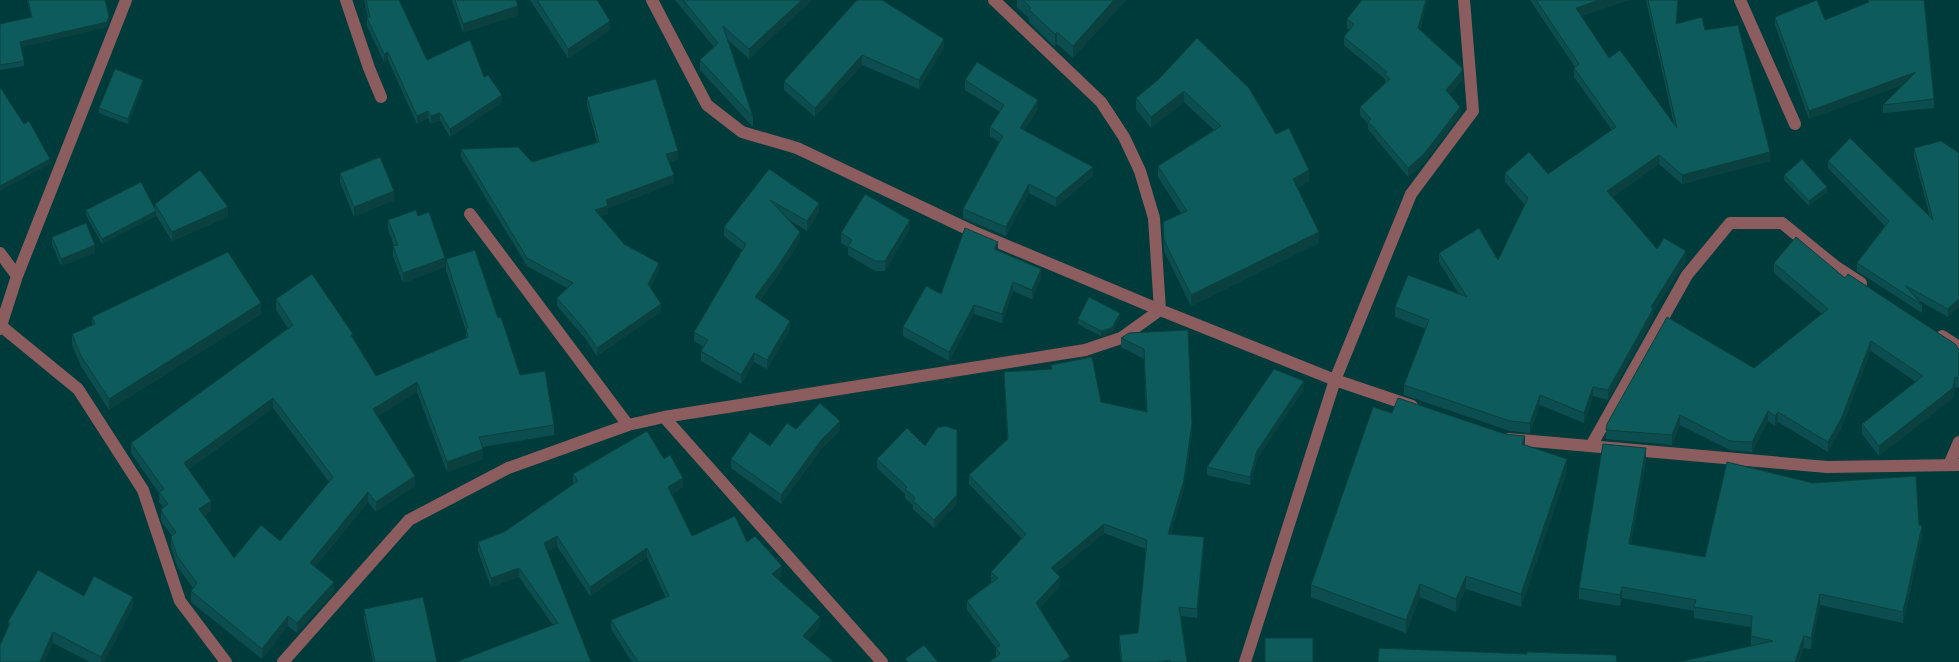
<svg xmlns="http://www.w3.org/2000/svg" width="1959" height="662" font-family="'Times New Roman',serif">
<style>
.lines{fill:none;stroke-linecap:round;stroke-linejoin:round}
.service{stroke:#8b5d5e;stroke-width:12}
.minor{stroke:#8b5d5e;stroke-width:12}
.wall{fill:#0c4e4f;fill-rule:evenodd}
.shaded-wall{fill:#0a4040}
.building{fill:#0e5b5c;stroke:#0a4040;fill-rule:evenodd}
</style>
<rect width="100%" height="100%" fill="#003b3c"/>
<g class="lines">
<path class="service" d="M1740 0 1795 124
M1 326 78 389 143 490 180 601 226 662
M1942 336 1959 347
M1591 446 1687 275 1730 223H1782L1835 266 1861 283"/>
<path class="minor" d="M346 0 369 68 381 97
M652 0 707 105 742 132 797 148 974 232 1160 310 1335 380 1412 406
M470 214 628 425
M0 253 17 276
M0 329 17 276 126 0
M664 417 882 662
M1509 439 1827 467 1959 465
M1949 465 1959 442
M283 662 409 520 508 468 628 425 664 417 1085 350 1121 338 1160 310 1154 218 1140 171 1124 137 1101 102 994 0
M1245 662 1335 380 1411 194 1473 111 1464 0"/>
</g>
<path class="wall" d="M27 0H105L109 21 107 27 21 47 24 61V66L0 70V24L31 17Z
M364 0H399L427 60 484 77 502 102 450 137 440 120 431 124 428 118 417 124 388 60 384 62 367 26V18H368Z
M452 0H516L518 15 463 33Z
M530 0H597L610 30 568 58Z
M675 0H812L749 59 728 40 753 117V127L700 70V60L714 47Z
M857 0 944 48 919 89 862 65 815 117 784 90V81Z
M1017 0H1126L1073 58 1057 44 1055 47 1029 22V18L1017 7Z
M1362 0H1428L1420 29 1462 80 1449 94 1460 115 1424 163 1408 177 1368 129V124L1360 115V107L1385 83V79L1344 45V37L1350 30 1347 28V19Z
M1530 0H1628L1581 16 1609 58 1674 124 1646 0H1678L1676 23 1705 30 1770 161 1682 184 1659 164 1612 197 1657 249 1686 261 1653 312V318L1608 400 1593 396 1584 423 1540 405 1530 433 1510 431 1404 395V385L1426 329 1395 317V307L1459 294 1439 262V253L1498 260 1525 205 1505 182V173L1548 174 1612 130 1574 77V68L1575 67Z
M1868 0H1924L1934 99V108L1883 113V105L1902 85 1809 119 1775 25V17L1825 20 1868 2Z
M1159 79 1276 134 1309 181 1297 188 1319 243 1191 306 1164 251 1163 222 1181 213 1158 177V166L1214 130 1184 102 1151 128 1136 109V98Z
M965 80 1038 109 1024 130 1093 176 1056 207 1029 193 1006 236 963 218V209L999 142 990 136V127L1000 112 965 90Z
M143 85 128 124 99 113V108Z
M587 97 678 159 669 162 674 183 608 208V214L600 216 624 244 659 271 650 288 661 312 597 356 585 338 557 306V298L567 288 527 266 461 157V149L532 162 597 142 587 105Z
M1914 148 1959 153 1948 317 1918 300 1922 305V313L1857 271V263L1885 226 1828 168V161L1930 217 1914 156Z
M769 169 819 212 807 231 788 219 800 241 778 275 760 300 790 330 767 369 754 362 741 384 701 361V351L704 347 694 341V332L742 250 724 236V227Z
M340 173 394 200 354 217 340 182Z
M1784 175 1827 192 1809 206 1784 180Z
M155 204 228 217 172 241 156 215V216L102 244 86 215V210L155 209Z
M418 216 445 267 403 283 393 256V246H394L388 229V220Z
M910 229 885 271H875L848 255V247L841 243V233Z
M52 237 95 253 61 266 52 244Z
M998 250 1041 278 1032 299 1013 291 1002 323 974 314 949 361 903 336V327L941 294Z
M446 259 498 318 520 375 554 425V435L482 447 483 459 447 472 417 392 377 417 415 486 376 512 368 502 315 567 334 592 297 633 288 626 262 659 191 602V591L193 588 177 566 171 547V537L172 536 163 524 161 519V509L163 507 159 502V493L131 453V443L288 328 276 310V299L376 376 466 338V331L446 270ZM273 408 329 482 280 541 234 558 204 516 211 511 188 470Z
M1774 263 1845 278 1959 349V388L1955 387 1953 398 1879 456 1862 434V424L1916 382 1871 351 1841 429 1828 452 1778 422 1775 426 1768 421 1752 452 1730 450 1680 425 1672 445 1606 439V430L1754 368 1822 314 1774 273Z
M261 314 109 410 81 366 72 345V334L92 325V317Z
M1120 318 1112 332 1101 336 1078 324V319Z
M1188 330 1192 432 1184 489 1170 534 1204 546 1197 618 1181 616 1187 662H1121L1119 644V635L1138 633 1146 549 1104 533 1056 573 1060 586 1040 608 1070 662 996 657V648L967 610V601L992 582 991 581V572L1022 539 969 484V475L1007 439 1004 372 1051 369V365L1101 402 1146 411 1144 359 1121 347V338Z
M1304 389 1257 459 1250 485 1207 475V467Z
M1392 413 1525 445 1567 472 1521 607 1466 589 1456 612 1420 597 1406 633 1311 597V585Z
M796 429 840 430 822 448 781 504 731 468V459L770 446Z
M664 459 683 487 672 494 692 536 747 542 782 576 778 579 820 626 808 640 834 662H632L611 629V620L666 598 647 557 590 596 557 546 547 551 591 662 553 625 519 577 491 587 478 551V542L504 532 573 484V474Z
M877 459 957 504 934 528 913 509V505L905 498V494L877 468Z
M1646 459 1631 544 1705 557 1919 525 1922 537 1903 623 1820 605 1811 649 1804 648 1751 646V627L1694 618V611L1622 598 1620 606 1579 599V588Z
M84 596 133 607 104 662H90L53 643 8 628V622Z
M364 609 437 662H373L364 619Z"/>
<path class="shaded-wall" d="M802 0H812L749 59V49Z
M1114 0H1126L1073 58V46Z
M1426 0H1428L1418 36V28Z
M1600 0H1628L1576 18V8Z
M518 6V15L463 33V24Z
M109 16V21L107 27 20 47V42Z
M610 21V30L568 58V49Z
M1057 32V44L1055 47V34Z
M944 39V48L919 89V80Z
M388 52V60L384 62V54Z
M862 55V65L815 117V108Z
M1462 71V80L1446 98V90Z
M1916 72V80L1809 119V111Z
M143 80V85L128 124V119Z
M1184 91V102L1151 128V117Z
M502 95V102L450 137V129Z
M1038 100V109L1020 137V128Z
M1460 107V115L1424 163 1408 177V168Z
M428 111V118L417 124V116Z
M440 113V120L431 124V116Z
M678 151V159L666 163V154Z
M1770 152V161L1682 184V175Z
M1659 155V164L1607 200V191Z
M50 159V164L0 191V186Z
M1093 167V176L1056 207V198Z
M1309 170V181L1293 190V179Z
M674 175V183L608 208V214L595 218V210L606 200Z
M1029 184V193L1006 236V227Z
M1827 187V192L1809 206V201Z
M394 191V200L354 217V207Z
M819 203V212L807 231V221Z
M228 207V217L172 241V232Z
M156 211V216L102 244V239Z
M910 220V229L885 271V261Z
M800 232V241L778 275 755 306V297Z
M1319 232V243L1191 306V295Z
M998 242V251L994 249Z
M95 245V253L61 266V259Z
M1686 251V261L1653 312V318L1608 400V390L1651 307Z
M445 258V267L403 283V273Z
M659 263V271L648 292V284Z
M1041 269V278L1032 299V290Z
M1013 282V291L1002 323V314Z
M1959 299V307L1948 317V309Z
M261 303V314L109 410V399Z
M661 304V312L597 356V348Z
M974 305V314L949 361V352Z
M1120 313V318L1112 332 1101 336V331Z
M790 321V330L767 369V360Z
M1871 341V351L1841 429 1828 452V442Z
M754 353V362L741 384V375Z
M1955 377V387L1953 398 1879 456V446Z
M1304 381V389L1257 459 1250 485V477L1257 451Z
M417 382V392L373 420V409Z
M1593 387V396L1584 423V413Z
M1540 395V405L1530 433V423Z
M273 398V408L184 473V463Z
M1768 411V421L1752 452V442Z
M1778 412V422L1775 426V416Z
M1680 415V425L1672 445V435Z
M840 421V430L822 448 781 504V495L822 439Z
M1192 423V432L1184 489 1168 543V534Z
M1525 436V449L1522 444Z
M957 438V504L934 528V520Z
M1646 448V459L1629 555V544Z
M483 449V459L447 472V462Z
M1567 459V472L1521 607V594Z
M415 476V486L376 512V502Z
M683 478V487L668 496V487Z
M368 492V502L310 573V563Z
M211 501V511L199 520V509Z
M1104 524V533L1051 577V568Z
M1922 526V537L1903 623V612Z
M557 536V546L544 553V543Z
M1204 537V546L1197 618V609Z
M647 548V557L590 596V587Z
M782 566V576L772 583V574Z
M519 568V577L491 587V578Z
M1466 576V589L1456 612V599Z
M1060 577V586L1036 612V603Z
M334 582V592L297 633V623Z
M1420 584V597L1406 633V620Z
M1622 587V598L1620 606V595Z
M1820 594V605L1811 649V638Z
M133 597V607L104 662H101V657Z
M288 616V626L262 659V649Z
M820 617V626L803 645V636Z
M53 632V643L45 662H40Z
M1804 636V648L1799 662H1795Z
M1070 657V662H1061Z"/>
<path class="building" d="M28 0H105L109 16 107 22 20 42 24 61 0 65V24L32 17Z
M366 0H399L427 60 470 40 484 77 488 75 502 95 450 129 440 113 431 116 428 111 417 116 388 52 384 54 367 18 370 17Z
M455 0H516L518 6 463 24Z
M537 0H597L610 21 568 49Z
M683 0H802L749 49 723 26 753 117 700 60 718 43Z
M857 0H882L944 39 919 80 862 55 815 108 784 81Z
M1023 0H1114L1073 46 1057 32 1055 34 1029 10 1031 8Z
M1362 0H1426L1418 28 1462 68V71L1446 90 1460 107 1424 154 1408 168 1368 121 1371 119 1360 107 1390 79 1385 74 1387 72 1344 37 1354 24 1347 19Z
M1536 0H1600L1576 8 1609 58 1620 50 1677 128 1648 0H1678L1676 24 1702 17 1705 30 1738 25 1770 152 1682 175 1659 155 1607 191 1657 249 1664 238 1686 251 1651 307 1653 309 1608 390 1593 387 1584 413 1540 395 1530 423 1510 421 1404 385 1429 320 1395 307 1408 275 1467 297 1439 253 1479 228 1498 260 1528 198 1505 173 1529 152 1548 174 1616 127 1574 68 1579 64Z
M1817 0 1825 20 1869 2 1868 0H1924L1934 99 1883 105 1916 72 1809 111 1775 17Z
M1197 38 1249 88 1276 134 1289 128 1309 170 1293 179 1319 232 1191 295 1164 240 1163 222 1187 211 1158 166 1221 126 1184 91 1151 117 1136 98 1159 79Z
M977 62 1038 100 1020 128 1093 167 1056 198 1029 184 1006 227 963 209 1003 136 990 127 1004 105 965 80Z
M115 69 143 80 128 119 99 108Z
M656 79 678 151 666 154 674 175 606 200 608 206 595 210 624 244 659 263 648 284 661 304 597 348 585 330 557 298 573 283 527 258 461 149 518 147 532 162 599 142 587 97Z
M0 87 24 124 29 121 50 159 0 186Z
M1850 138 1933 220 1914 148 1941 141 1959 153V299L1948 309 1906 286 1922 305 1857 263 1889 221 1828 161Z
M380 157 394 191 354 207 340 173Z
M1802 159 1827 187 1809 201 1784 175Z
M769 169 819 203 807 221 770 200 800 232 778 266 755 297 790 321 767 360 754 353 741 375 701 351 708 340 694 332 746 244 724 227Z
M200 170 228 207 172 232 155 204Z
M141 182 156 211 102 239 86 210Z
M865 194 910 220 885 261H875L848 246 852 240 841 233Z
M416 210 418 216 429 212 445 258 403 273 393 246 398 245 388 220Z
M86 223 95 245 61 259 52 237Z
M965 228 998 242 994 249 1041 269 1032 290 1013 282 1002 314 974 305 949 352 903 327 926 286 941 294Z
M1796 237 1845 278 1848 274 1955 344 1959 349V378L1955 377 1953 388 1879 446 1862 424 1923 376 1871 341 1841 419 1828 442 1778 412 1775 416 1768 411 1752 442 1730 441 1680 415 1672 435 1606 430 1607 424 1667 317 1754 368 1828 309 1774 263Z
M475 250 498 318 501 317 520 375 545 371 554 425 479 437 483 449 447 462 417 382 373 409 415 476 376 502 368 492 310 563 334 582 297 623 288 616 262 649 191 591 197 583 177 556 171 537 176 532 163 514 161 509 168 504 159 492 164 489 131 443 293 325 276 299 312 274 353 334 351 335 376 376 468 337 466 329 468 328 446 259ZM273 398 333 477 280 541 261 525 234 558 199 509 211 501 184 463Z
M228 252 261 303 109 399 81 356 72 334 95 324 92 317Z
M1089 297 1120 313 1112 328 1101 331 1078 319Z
M1188 330 1192 423 1184 480 1168 534 1204 537 1197 609 1179 607 1187 662H1170V660L1157 662H1122L1119 635 1138 633 1147 540 1104 524 1051 568 1060 577 1036 603 1070 657 1061 662H989L1000 654 996 648 1000 645 967 601 998 578 991 572 1026 534 969 475 1008 439 1004 372 1052 369 1051 365 1092 357 1101 402 1147 412 1144 349 1121 338 1129 333Z
M1274 369 1304 381 1257 451 1250 477 1207 467Z
M1398 398 1505 434 1525 436 1522 444 1567 459 1521 594 1466 576 1456 599 1420 584 1406 620 1311 585 1373 407 1392 413Z
M820 403 840 421 822 439 781 495 731 459 750 432 770 446 787 423 796 429Z
M945 426 957 430V495L934 520 913 501 915 498 905 489 907 487 877 459 907 428 925 446 937 428Z
M647 431 664 459 670 455 683 478 668 487 692 536 735 516 747 542 755 536 782 566 772 574 820 617 803 636 834 662H638L611 620 669 596 647 548 590 587 557 536 544 543 591 662H456L558 623 519 568 491 578 478 542 504 532 578 481 573 474Z
M1603 444 1646 448 1629 544 1705 557 1727 462 1813 483 1916 476 1919 525 1922 526 1903 612 1820 594 1811 638 1804 636 1795 662H1679L1773 641 1751 636 1752 616 1694 607 1696 600 1622 587 1620 595 1579 588Z
M38 570 84 596 94 576 133 597 101 657 53 632 40 662H0V645L10 623 8 622Z
M423 597 437 662H375L364 609Z
M1265 638H1313V662H1265Z
M924 645 938 662H908L905 659Z
M1379 648 1527 654V652L1616 655 1617 662H1378Z"/>
</svg>
